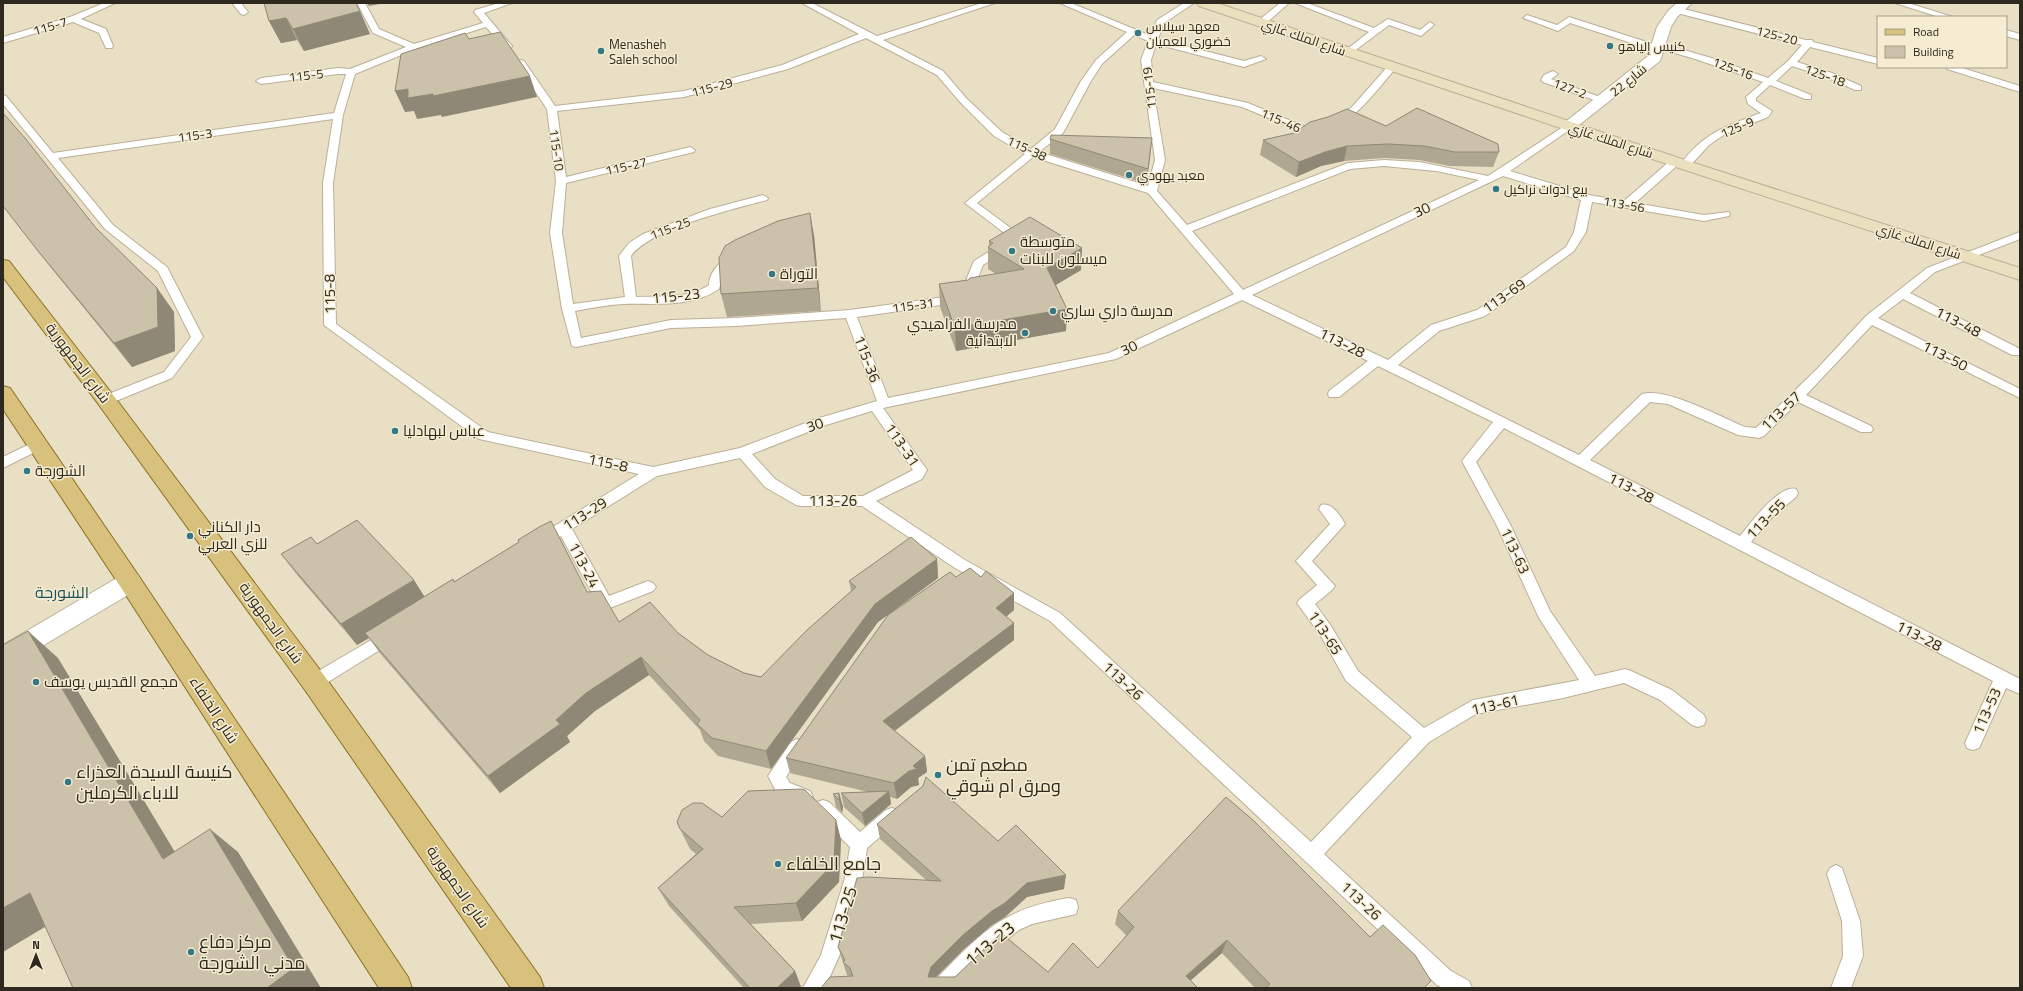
<svg xmlns="http://www.w3.org/2000/svg" width="2023" height="991" font-family="'Titillium Web',Cairo,sans-serif">
<style>
.lines{fill:none;stroke-linecap:round;stroke-linejoin:round}
.lane-casing{stroke:#bab097;stroke-width:2}
.street-casing{stroke:#bab097;stroke-width:2}
.secondary-casing{stroke:#bab097;stroke-width:2}
.primary-casing{stroke:#8b7122;stroke-width:2}
.lane{fill:#fff;fill-rule:evenodd}
.street{fill:#fff;fill-rule:evenodd}
.secondary{fill:#ebe0bd;fill-rule:evenodd}
.primary{fill:#d7c17c;fill-rule:evenodd}
.wall{fill:#afa791}
.shaded-wall{fill:#8f8876}
.building{fill:#ccc2a9;stroke:#8f8876}
.poi-dot{fill:#337885;stroke:#f6ecd2;stroke-width:1.5}
.labels{text-anchor:middle;stroke-width:3;stroke-linejoin:round;paint-order:stroke}
.far-street-label{font-size:13px;fill:#2d291f;stroke:#f6ecd2}
.far-poi-label{font-size:13px;fill:#2d291f;stroke:#f6ecd2;text-anchor:start}
.street-label{font-size:15px;fill:#2d291f;stroke:#f6ecd2}
.poi-label{font-size:15px;fill:#2d291f;stroke:#f6ecd2;text-anchor:start}
.neighbourhood-label{font-size:16px;fill:#19525d;stroke:#f6ecd2}
.near-poi-label{font-size:18px;fill:#2d291f;stroke:#f6ecd2;text-anchor:start}
.near-street-label{font-size:18px;fill:#2d291f;stroke:#f6ecd2}
</style>
<rect width="100%" height="100%" fill="#e9dfc5"/>
<g class="lines">
<defs>
<path id="lane" d="M104 3H115L81 19 106 29 113 46 112 48H106L99 33 73 22 3 43V37L70 17Z
M232 3H241L248 12 244 15 241 14Z
M357 3H365L379 29 414 44 483 23 474 12 475 10 499 3H512L484 13 512 46 511 48H505L486 27 416 49 355 74 343 115 333 183 336 324 488 432 653 467 740 448 816 419 877 401 846 318 736 326 671 328 576 347 572 346 562 309 550 233 556 181 547 109 516 63 521 60 524 61 555 106 684 91 782 65 859 34 802 3H812L877 36 982 3H995L883 40 943 71 966 98 1002 132 1031 149 1055 129 1081 81 1096 60 1127 32 1060 3H1071L1151 36 1157 20 1184 3H1194L1164 23 1158 39 1244 61 1261 56 1266 59 1244 67 1156 44 1151 60 1153 82 1248 103 1310 129 1318 126 1323 129 1310 135 1242 107 1153 88 1165 160 1157 191 1187 225 1348 163 1384 160 1419 162 1488 176 1569 123 1572 124 1574 126 1572 128 1510 171 1589 195 1624 201 1671 160H1679L1680 162 1679 164 1635 203 1704 215 1729 212 1730 214 1729 216 1704 221 1592 202 1586 232 1574 251 1485 316 1439 331 1398 365 1579 455 1642 394C1666 387 1721 417 1745 427L1756 428 1817 369 1866 316 1927 268 2020 232V239L1935 272 1910 293 2020 349V355H2012L1903 299 1878 318 2020 389V398L1872 325 1806 395 1871 426 1873 429 1871 432H1861L1798 402 1764 436 1759 438 1738 435 1668 404 1650 402 1590 460 1740 536C1750 524 1779 484 1796 489L1798 493 1796 497 1773 516 1751 542 2020 679V694L2006 688 1979 748 1973 750 1967 748 1965 743 1993 681 1504 428 1476 462 1511 526 1550 611 1595 676 1625 669 1631 671 1672 690 1704 715 1706 720 1704 725 1698 727 1692 725 1660 700 1624 683 1563 698 1476 714 1429 742 1324 854 1451 971 1469 981 1472 988H1443L1437 985 1050 621 955 568 862 506H801L796 505 765 487 740 458 657 476 572 529 609 596 648 581 653 583 656 587 653 591 610 608 605 610 600 608 561 536 540 548 535 546 533 542 535 538 639 474 479 439 324 325 323 183 333 119 58 158 113 225 167 267 203 337 172 378 111 403H101L100 400 101 397 164 372 191 337 158 271 105 229 3 104V95L6 96 53 153 334 113 346 74H338L261 84 256 81 261 78 338 68 350 69 406 47 373 33ZM1134 35 1148 41 1141 60 1155 160 1148 186 1039 152 1063 133 1091 81 1102 64ZM866 38 937 75 960 102 994 136 1025 154 965 203 1011 238 974 261 960 295 850 310 736 318 671 320 581 338 575 311C591 308 607 305 623 304 656 303 691 308 719 289L723 274 740 261 742 259 740 257C725 253 709 271 709 285 688 299 661 296 636 297L631 256C650 229 733 209 767 200L768 198 763 195 710 209 643 234 629 243 619 256 625 297 573 304 562 233 566 183 694 152 695 150 690 147 566 177 557 111 684 97 788 69ZM1033 157 1148 193 1234 294 1109 353 888 398 857 317 969 301 983 265 1024 238 977 203ZM1384 166 1436 171 1479 180 1243 290 1192 231 1350 169ZM1503 176 1581 200 1574 232 1566 247 1477 310 1431 325 1388 360 1252 295ZM1242 300 1368 361 1329 391 1328 394 1329 397H1339L1378 366 1493 422 1462 461 1497 526 1539 618 1579 680 1473 700 1424 728 1358 671 1331 626 1315 604 1332 590 1335 586 1312 561 1345 524C1340 515 1332 502 1321 505L1319 509 1330 524 1296 561 1317 585 1300 599 1297 603 1321 636 1346 681 1412 737 1311 842 1060 613 965 560 876 501 922 479 927 470 883 408 1116 359ZM872 411 913 470 863 496H803L775 479 752 454 826 425Z
M1280 3H1289L1264 25H1258V21Z
M1295 3H1307L1374 28 1388 19 1420 30 1430 22 1434 25 1421 36 1389 25 1349 55 1344 52 1346 50 1369 32Z
M1895 3H1908L1953 17H1939Z
M1676 7 1806 40H1812L1813 42 1878 58V64L1810 47 1797 62 1832 73 1861 86V90H1855L1826 77 1792 66 1776 81 1811 95V99H1805L1770 85 1756 98V101L1772 111 1768 117 1725 134 1709 145 1689 167 1685 168 1680 165C1703 133 1726 126 1761 113L1748 104 1746 97 1763 82 1692 58 1660 49 1653 50 1570 23 1558 31 1523 18 1527 15 1557 25 1569 17 1653 44 1657 42 1718 60 1768 78 1788 61 1802 45 1673 12 1672 10Z
M2006 30 2020 34V40L2006 36Z
M1392 64 1397 67 1395 69C1384 81 1351 127 1334 123L1332 121 1334 119 1352 107 1389 65Z
M1945 67H1959L2020 86V92L1947 69Z
M1553 71 1558 74 1551 79 1608 100 1606 102H1600L1543 82 1541 80 1544 75Z
M38 440 43 442 45 445 43 448 3 468V457Z
M390 629 396 630 398 635 396 640 320 687 314 689 308 687 306 682 308 677Z
M797 739 803 742 805 747 786 777 790 783 810 791 813 797 810 803 804 805 778 795 768 776 791 742Z
M823 800 829 802 860 832 886 810 892 808 898 810 901 816 898 822 867 848C861 896 847 946 824 988H803L821 955 845 878 850 847 817 814 814 808 817 802Z
M1836 865 1842 868 1860 921 1863 956 1851 988H1831L1843 956 1842 921 1827 874 1830 868Z
M1069 898 1076 900 1078 907 1076 914 1032 924 1019 930 991 952 955 988H931L934 981C981 934 1000 909 1069 898Z"/>
<path id="street" d="M1677 3H1692L1677 17 1671 27 1660 61 1574 129H1564L1561 126 1564 123 1648 56 1657 27 1668 11Z
M130 573 138 575 142 582 138 589 12 664 3 667V645L122 575Z"/>
<path id="secondary" d="M1197 3H1217L1691 162 2020 268V280L1679 168 1199 6Z"/>
<path id="primary" d="M3 260 9 261 113 395 323 674 540 977 544 988H511L305 690 99 405 3 277Z
M3 386 10 388 138 575 408 977 412 988H379L122 589 3 409Z"/>
</defs>
<use href="#lane" class="lane-casing"/>
<use href="#street" class="street-casing"/>
<use href="#secondary" class="secondary-casing"/>
<use href="#primary" class="primary-casing"/>
<use href="#lane" class="lane"/>
<use href="#street" class="street"/>
<use href="#secondary" class="secondary"/>
<use href="#primary" class="primary"/>
</g>
<path class="wall" d="M264 3 370 34 304 51 297 40 281 43 269 21Z
M1386 126 1499 152 1493 167 1450 166 1419 160 1384 158 1344 161 1321 166 1296 177 1260 155 1263 140 1294 133Z
M1152 138 1147 184 1050 154V139Z
M3 206 96 228 157 288 174 312 175 351 132 367 56 274Z
M814 235 821 311 727 317 721 294Z
M989 241 1082 248 1081 270 1056 285 1067 309 1066 331 956 351 940 307 939 284 968 280 996 274 988 269V247L989 246Z
M317 544 425 597 455 582 587 592 619 622 678 633 708 655 744 673 761 677 851 591 849 581 937 559 938 578 878 622 771 769 718 756 704 741 700 730 649 675 595 711 567 736 570 742 500 793 379 652 369 638 357 645 298 576 281 554Z
M956 577 1014 610 1006 617 1014 640 895 731 925 756 927 772 918 778 919 785 911 787 897 799 890 797 891 804 865 826 844 807 841 793 868 792 790 773 786 758Z
M839 793 843 807 842 813 836 807 833 794Z
M722 817 836 820 841 840 839 882 802 921 751 924 795 971 801 987V988H744L669 906 658 888 696 854 690 849 680 829Z
M877 824 998 841 1064 889 1027 897 1005 917 992 925 964 949 936 977H955L1048 972 1098 968 1127 936 1115 924 1118 911 1370 937 1425 988H1255L1222 953 1190 981 849 976 847 975 838 947 926 880 880 839Z"/>
<path class="shaded-wall" d="M367 3H385L369 6Z
M360 11 370 34 304 51 293 29Z
M286 18 297 40 281 43 269 21Z
M530 76 537 97 442 117 441 115 417 119 414 111 405 112 395 91 408 89Z
M1347 146 1344 161 1321 166 1296 177 1299 162 1325 152Z
M810 213 814 235 821 311 818 288Z
M1082 248 1081 270 1047 290V268Z
M157 288 174 312 175 351 132 367 114 343Z
M1067 309 1066 331 956 351 955 328Z
M937 559 938 578 878 622 771 769 766 751 875 604Z
M414 580 428 602 365 633 369 638 357 645 341 624Z
M1014 593V610L996 625V608Z
M1014 623V640L886 737 883 721Z
M28 631 58 658 193 882 163 859Z
M641 657 649 675 595 711 567 736 570 742 500 793 488 776 556 720 586 693Z
M925 756 927 772 918 778 919 785 911 787 897 799 894 783 913 766Z
M889 791 891 804 865 826 862 813Z
M839 793 843 807 842 813 839 800Z
M836 820 841 840 839 882 802 921 796 903Z
M210 829 238 852 321 988H267Z
M1066 875 1064 889 1027 897 1005 917 992 925 964 949 933 980 928 977 931 967 963 935 992 911 1027 883Z
M30 893 65 915 3 952V908Z
M1227 940 1222 953 1182 988 1186 976Z
M795 971 801 987V988H777Z"/>
<path class="building" d="M264 3H356L360 11 293 29 286 18 269 21Z
M500 32 530 76 433 96V94L408 98V89L395 91 401 54 465 33 469 39Z
M1417 108 1498 144 1499 152H1455L1424 146 1388 144 1347 146 1325 152 1299 162 1263 140 1294 133 1310 122 1328 117 1347 109 1386 126Z
M3 113 25 138 96 228 157 288 158 327 114 343 38 251 3 206Z
M1051 135 1152 138 1148 169 1050 139Z
M810 213 818 288 721 294 719 258 725 246 735 240 778 221Z
M1030 217 1082 248 1047 268 1067 309 955 328 939 284 968 280 970 278 1024 269 988 247 993 243 989 241Z
M357 520 414 580 341 624 281 554 311 537 317 544Z
M551 521 587 592 601 591 619 622 650 602 678 633 708 655 744 673 761 677 807 630 856 587 849 581 911 537 937 559 875 604 766 751 712 738 697 724 700 720 641 657 586 693 556 720 560 724 488 776 365 633 453 579 454 582 519 542 518 540 539 527Z
M970 568 981 577 986 571 1014 593 996 608 1014 623 883 721 925 756 913 766 917 769 909 771 894 783 786 758 888 615 950 572 956 577Z
M28 631 163 859 210 829 294 968 267 988H73L30 893 3 908V645Z
M926 777 998 841 1016 825 1066 875 1027 883 1005 903 992 911 963 935 931 967 928 977H955L1001 933 1048 972 1073 943 1098 968 1134 927 1118 911 1226 797 1254 821 1370 937 1383 925 1415 955 1431 981 1424 988H1266L1270 984 1227 940 1186 976 1198 988H821L830 977 853 976 850 968 843 962 845 960 838 947 857 878 868 877 941 881 877 824 923 786Z
M801 789 805 790 836 820 834 863 796 903 734 907 795 971 777 988H750L658 888 703 849 680 829 677 822 682 810 693 803H702L722 817 748 791Z
M889 791 862 813 841 793Z
M839 793V800L833 794Z"/>
<g class="poi-dot">
<circle cx="1138" cy="33" r="4"/>
<circle cx="1610" cy="46" r="4"/>
<circle cx="601" cy="51" r="4"/>
<circle cx="1129" cy="175" r="4"/>
<circle cx="1496" cy="189" r="4"/>
<circle cx="1012" cy="251" r="4"/>
<circle cx="772" cy="274" r="4"/>
<circle cx="1053" cy="311" r="4"/>
<circle cx="1025" cy="333" r="4"/>
<circle cx="395" cy="431" r="4"/>
<circle cx="27" cy="471" r="4"/>
<circle cx="190" cy="536" r="4"/>
<circle cx="36" cy="682" r="4"/>
<circle cx="938" cy="775" r="4"/>
<circle cx="68" cy="782" r="4"/>
<circle cx="778" cy="864" r="4"/>
<circle cx="191" cy="952" r="4"/>
</g>
<g class="labels">
<g class="far-street-label">
<text transform="translate(50 26) rotate(-17)" y="5">115-7</text>
<text transform="translate(1777 35) rotate(14)" y="5">125-20</text>
<text transform="translate(1304 37) rotate(19)" y="5">شارع الملك غازي</text>
<text transform="translate(1733 68) rotate(20)" y="5">125-16</text>
<text transform="translate(306 75) rotate(-7)" y="5">115-5</text>
<text transform="translate(1825 75) rotate(20)" y="5">125-18</text>
<text transform="translate(1628 80) rotate(-39)" y="5">شارع 22</text>
<text transform="translate(712 87) rotate(-15)" y="5">115-29</text>
<text transform="translate(1149 88) rotate(-97)" y="5">115-19</text>
<text transform="translate(1570 88) rotate(20)" y="5">127-2</text>
<text transform="translate(1281 120) rotate(23)" y="5">115-46</text>
<text transform="translate(1737 127) rotate(-23)" y="5">125-9</text>
<text transform="translate(195 135) rotate(-8)" y="5">115-3</text>
<text transform="translate(1611 140) rotate(18)" y="5">شارع الملك غازي</text>
<text transform="translate(1027 148) rotate(25)" y="5">115-38</text>
<text transform="translate(557 150) rotate(82)" y="5">115-10</text>
<text transform="translate(626 166) rotate(-13)" y="5">115-27</text>
<text transform="translate(1624 204) rotate(10)" y="5">113-56</text>
<text transform="translate(670 228) rotate(-21)" y="5">115-25</text>
<text transform="translate(1919 241) rotate(18)" y="5">شارع الملك غازي</text>
<text transform="translate(913 305) rotate(-8)" y="5">115-31</text>
</g>
<g class="far-poi-label">
<text x="1146" y="31">معهد سيلاس<tspan x="1146" dy="15">خضوري للعميان</tspan></text>
<text x="609" y="49">Menasheh<tspan x="609" dy="15">Saleh school</tspan></text>
<text x="1618" y="51">كنيس إلياهو</text>
<text x="1137" y="180">معبد يهودي</text>
<text x="1504" y="194">بيع ادوات نراكيل</text>
</g>
<g class="street-label">
<text transform="translate(1422 210) rotate(-25)" y="5">30</text>
<text transform="translate(330 294) rotate(-91)" y="5">115-8</text>
<text transform="translate(676 296) rotate(-6)" y="5">115-23</text>
<text transform="translate(1504 296) rotate(-35)" y="5">113-69</text>
<text transform="translate(1958 322) rotate(27)" y="5">113-48</text>
<text transform="translate(1342 343) rotate(26)" y="5">113-28</text>
<text transform="translate(1129 348) rotate(-26)" y="5">30</text>
<text transform="translate(1945 356) rotate(27)" y="5">113-50</text>
<text transform="translate(867 359) rotate(69)" y="5">115-36</text>
<text transform="translate(78 363) rotate(53)" y="5">شارع الجمهورية</text>
<text transform="translate(1781 411) rotate(-44)" y="5">113-57</text>
<text transform="translate(815 425) rotate(-20)" y="5">30</text>
<text transform="translate(902 445) rotate(56)" y="5">113-31</text>
<text transform="translate(608 463) rotate(12)" y="5">115-8</text>
<text transform="translate(1631 488) rotate(27)" y="5">113-28</text>
<text x="833" y="506">113-26</text>
<text transform="translate(585 514) rotate(-32)" y="5">113-29</text>
<text transform="translate(1766 519) rotate(-46)" y="5">113-55</text>
<text transform="translate(1515 551) rotate(65)" y="5">113-63</text>
<text transform="translate(584 565) rotate(62)" y="5">113-24</text>
<text transform="translate(271 623) rotate(54)" y="5">شارع الجمهورية</text>
<text transform="translate(1325 633) rotate(57)" y="5">113-65</text>
<text transform="translate(1919 636) rotate(27)" y="5">113-28</text>
<text transform="translate(1123 681) rotate(43)" y="5">113-26</text>
<text transform="translate(1495 705) rotate(-13)" y="5">113-61</text>
<text transform="translate(214 710) rotate(57)" y="5">شارع الخلفاء</text>
<text transform="translate(1987 711) rotate(-66)" y="5">113-53</text>
<text transform="translate(458 887) rotate(55)" y="5">شارع الجمهورية</text>
<text transform="translate(1361 901) rotate(43)" y="5">113-26</text>
</g>
<g class="poi-label">
<text x="1020" y="247">متوسطة<tspan x="1020" dy="17">ميسلون للبنات</tspan></text>
<text x="780" y="279">التوراة</text>
<text x="1061" y="316">مدرسة داري ساري</text>
<text x="1017" y="329" text-anchor="end">مدرسة الفراهيدي<tspan x="1017" dy="17">الابتدائية</tspan></text>
<text x="403" y="436">عباس لبهادليا</text>
<text x="35" y="476">الشورجة</text>
<text x="198" y="532">دار الكناني<tspan x="198" dy="17">للزي العربي</tspan></text>
<text x="44" y="687">مجمع القديس يوسف</text>
</g>
<g class="neighbourhood-label">
<text x="62" y="598">الشورجة</text>
</g>
<g class="near-poi-label">
<text x="946" y="771">مطعم تمن<tspan x="946" dy="21">ومرق ام شوقي</tspan></text>
<text x="76" y="778">كنيسة السيدة العذراء<tspan x="76" dy="21">للاباء الكرملين</tspan></text>
<text x="786" y="870">جامع الخلفاء</text>
<text x="199" y="948">مركز دفاع<tspan x="199" dy="21">مدني الشورجة</tspan></text>
</g>
<g class="near-street-label">
<text transform="translate(843 915) rotate(-73)" y="6">113-25</text>
<text transform="translate(990 944) rotate(-40)" y="6">113-23</text>
</g>
</g>
<rect width="2023" height="991" fill="none" stroke="#2d291f" stroke-width="8"/>
<rect x="1877" y="16" width="130" height="52" fill="#f6ecd2" stroke="#a69e8a"/>
<rect x="1885" y="29" width="20" height="6" fill="#d7c17c" stroke="#a69e8a"/>
<text x="1913" y="36" font-size="12" fill="#2d291f">Road</text>
<rect x="1885" y="46" width="20" height="12" fill="#ccc2a9" stroke="#a69e8a"/>
<text x="1913" y="56" font-size="12" fill="#2d291f">Building</text>
<g transform="translate(36 955)" stroke="#f6ecd2" stroke-width="3" paint-order="stroke">
<path d="M0-3L7 15L0 10L-7 15Z" fill="#2d291f"/>
<text y="-6" font-size="11" font-weight="bold" text-anchor="middle" fill="#2d291f">N</text>
</g>
</svg>
